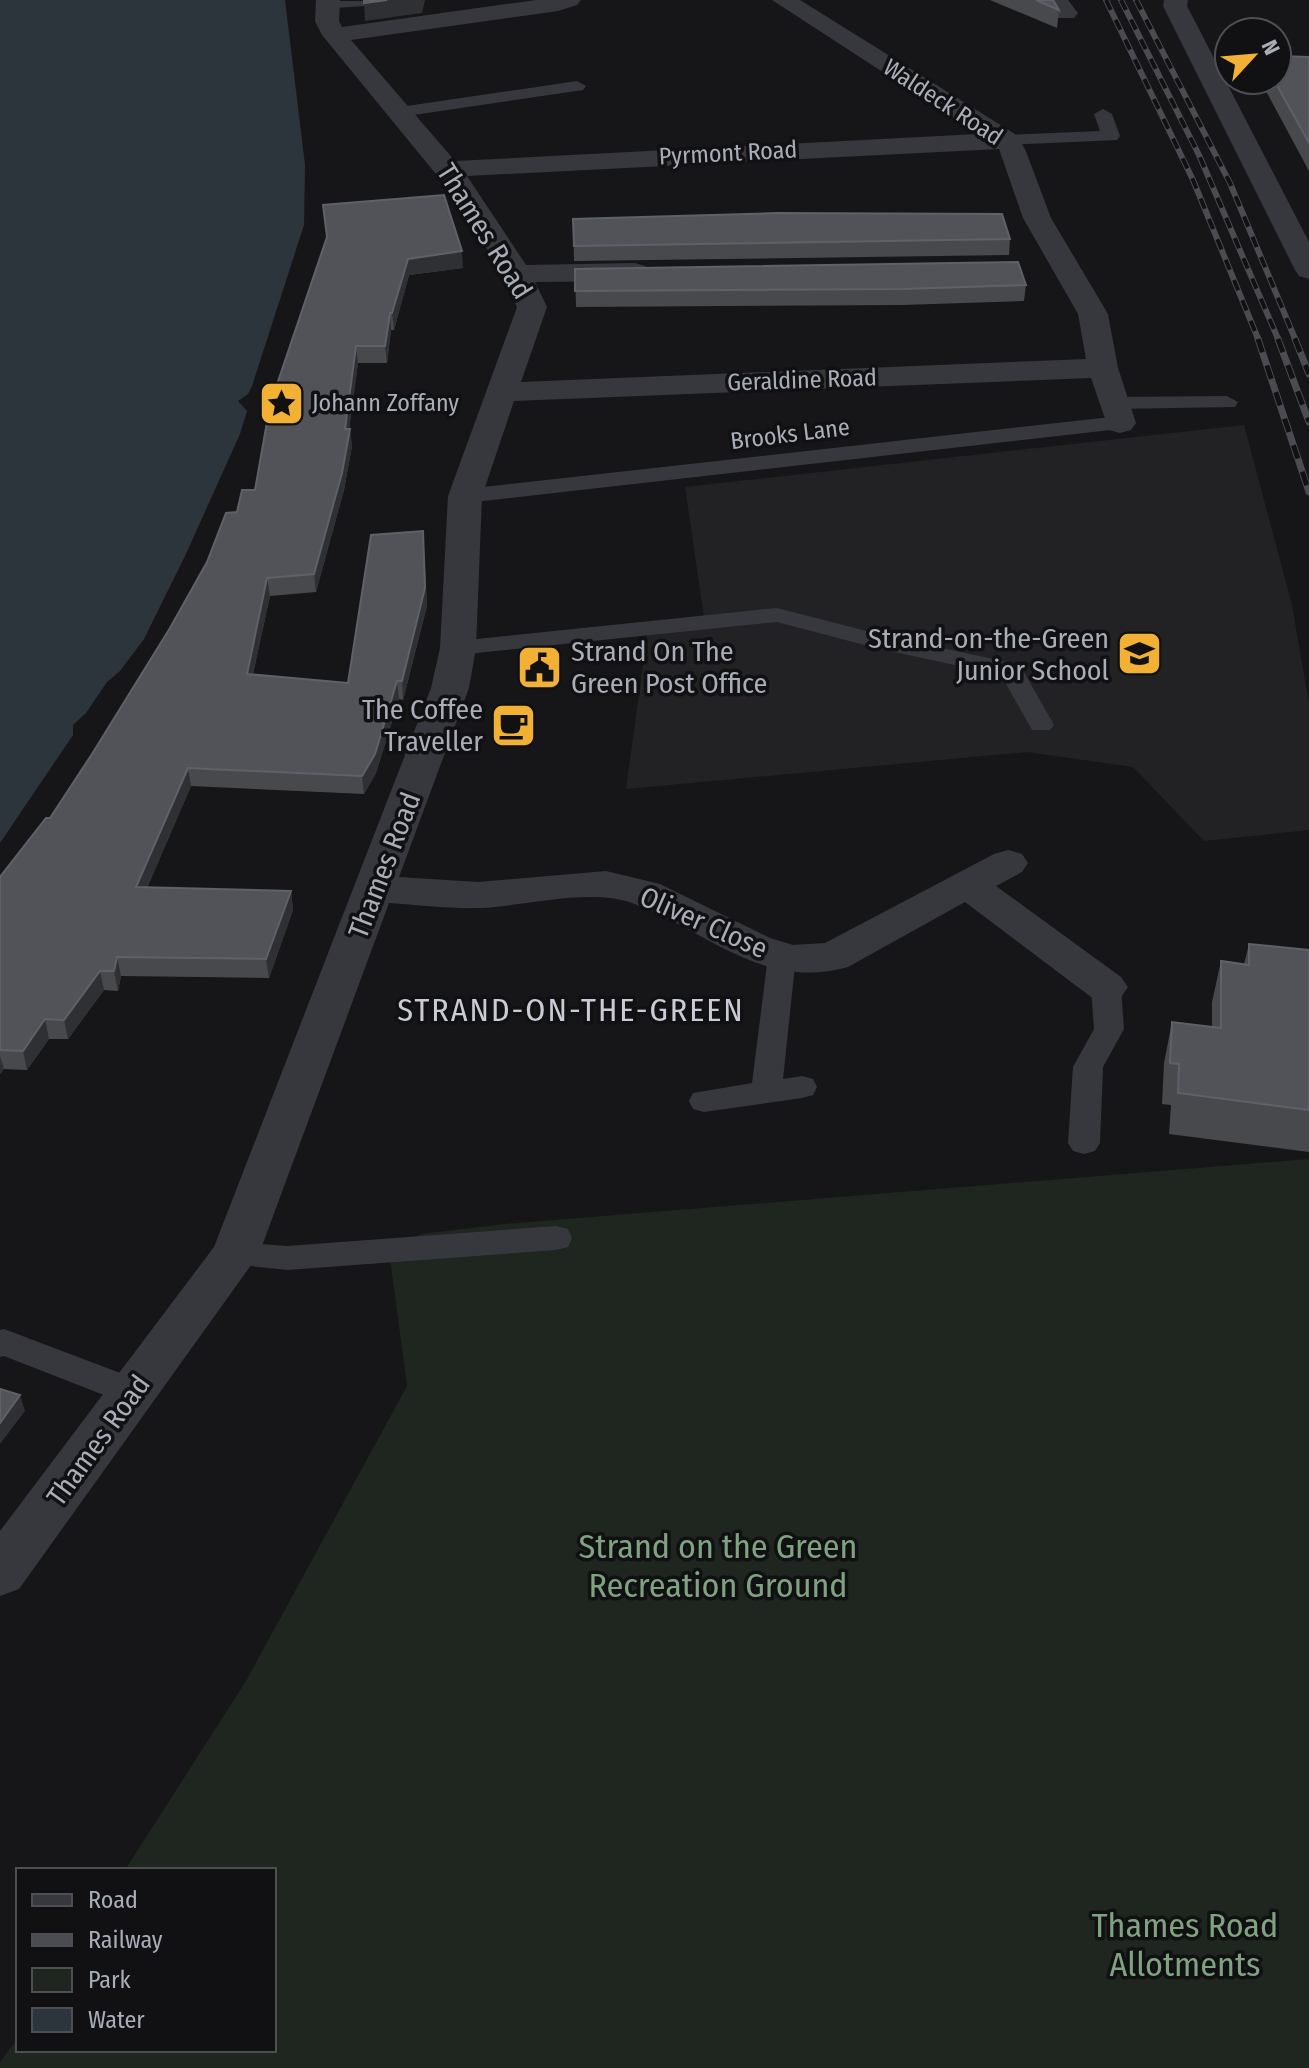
<svg xmlns="http://www.w3.org/2000/svg" width="1309" height="2068" font-family="'Fira Sans Condensed',sans-serif">
<style>
.built{fill:#222225}
.green{fill:#1e261f}
.water{fill:#2c353c}
.lines{fill:none;stroke-linecap:round;stroke-linejoin:round}
.service{fill:#37383d;fill-rule:evenodd}
.minor{fill:#37383d;fill-rule:evenodd}
.rail-far1-casing{stroke:#4a4c52;stroke-width:6}
.rail-casing{stroke:#4a4c52;stroke-width:7}
.rail-far1{stroke:#111113;stroke-width:4;stroke-dasharray:11;stroke-linecap:butt}
.rail{stroke:#111113;stroke-width:5;stroke-dasharray:14;stroke-linecap:butt}
.wall{fill:#47494d}
.shaded-wall{fill:#2f3033}
.building{fill:#525359;stroke:#5f6168;stroke-width:2}
.labels{text-anchor:middle;stroke-width:7;stroke-linejoin:round;paint-order:stroke}
.far-street-label{font-size:24px;fill:#a8adb8;stroke:#111113}
.far-poi-label{font-size:24px;fill:#a8adb8;stroke:#111113;text-anchor:start}
.street-label{font-size:28px;fill:#a8adb8;stroke:#111113}
.poi-label{font-size:28px;fill:#a8adb8;stroke:#111113;text-anchor:end}
.quarter-label{font-size:32px;letter-spacing:2px;fill:#c9ccd4;stroke:#111113}
.near-park-label{font-size:34px;fill:#7fa381;stroke:#111113}
</style>
<rect width="100%" height="100%" fill="#161618"/>
<path class="built" d="M1244 425 1292 605 1309 704V830L1204 841 1133 767 1027 752 626 789 648 628 705 624 685 487Z"/>
<path class="green" d="M1309 1159V2068H0V2062L18 2038V2050H274V1870H125L246 1681 407 1386 389 1251 421 1234 505 1224Z"/>
<path class="water" d="M0 0H285L305 165 304 225 252 386 248 394 238 401 247 411 240 434 185 556 144 639 120 671 107 682 86 713 73 725V735L0 843Z"/>
<g class="lines">
<path class="service" d="M326 1H372L364 6 320 9V3Z
M577 81 586 86 583 90 400 117 391 112 400 107Z
M1103 109 1112 114 1120 136 1117 140 1006 145 997 140 1006 135 1100 131 1094 114Z
M1227 396 1238 402 1235 407 1112 409 1101 403 1112 397Z
M1120 416 1131 423 1128 428 465 503 457 501 454 496 457 491 465 489Z
M777 608 878 634 1020 665 1054 725 1050 730H1032L1001 675 876 648 777 622 458 655 449 653 446 648 449 643 458 641Z
M782 946 792 949 796 956 783 1079 802 1076 813 1079 817 1087 813 1095 802 1098 704 1112 693 1109 689 1101 693 1093 752 1083 768 956 772 949Z
M1106 977 1116 980 1121 987 1124 1029 1103 1067 1100 1143 1095 1151 1084 1154 1073 1151 1068 1143 1073 1067 1094 1029 1091 987 1096 980Z
M556 1226 568 1229 572 1238 568 1247 556 1250 287 1270 223 1263 219 1254 223 1245 235 1242 287 1246Z
M4 1329 144 1382 149 1392 144 1402 132 1406 4 1356 0 1357V1330Z"/>
<path class="minor" d="M316 0H340L339 21 342 27 536 0H581L577 5 558 11 351 40 455 161 978 134 772 0H800L1015 134 1025 149 1051 218 1108 314 1118 368 1136 423 1131 430 1120 433 1109 430 1091 378 514 401 482 496 476 648 469 688 399 877 478 882 606 871 660 884 770 938 793 945 825 943 994 854 1008 850 1022 854 1028 863 1022 872 996 886 1121 977 1128 987 1121 997 1106 1001 1091 997 965 902 848 967C761 991 707 930 632 903 590 888 525 906 480 908 450 909 419 905 389 903L259 1254 19 1589 0 1596V1531L214 1247 431 688 440 648 448 496 517 307 499 269 458 201 322 35 315 21ZM999 149 1023 218 1078 314 1086 359 521 382 547 307 535 282 635 281 645 278 649 272 645 266 635 263 526 265 467 176Z
M1044 0H1068L1078 13 1074 18H1058Z
M1164 0H1188L1187 6 1309 242V279L1299 276 1295 270 1163 6Z"/>
<defs>
<path id="rail-far1" d="M1106 0 1193 180 1259 341
M1121 0 1199 155 1279 341
M1136 0 1230 183 1296 341"/>
<path id="rail" d="M1258 339 1309 492
M1278 339 1309 422
M1295 339 1309 374"/>
</defs>
<use href="#rail-far1" class="rail-far1-casing"/>
<use href="#rail" class="rail-casing"/>
<use href="#rail-far1" class="rail-far1"/>
<use href="#rail" class="rail"/>
</g>
<path class="wall" d="M990 0H1053L1059 10 1057 28Z
M1309 57V171L1260 80H1277Z
M573 219 1010 239 1009 255 574 261Z
M327 237 463 268 409 275 394 330H391L387 363H358L349 429 352 446 344 490 316 592 270 596 253 674 348 683 424 549 427 606 403 700 399 699 376 773 364 794 191 786 147 888 291 891 293 910 269 978 121 976 118 991 104 990 68 1039H49L27 1070 4 1069 0 1074V877L50 818 92 754 170 628 237 512 255 490Z
M575 269 1026 285 1024 301 902 305 576 307Z
M1249 944 1309 950V1152L1169 1134 1171 1105 1162 1104 1164 1063 1172 1022 1212 1027V1002L1221 961 1244 964Z"/>
<path class="shaded-wall" d="M387 0H425L422 13 365 21 364 3Z
M462 251 463 268 409 275 394 330 392 313 408 259Z
M390 313 391 330 387 363 385 346Z
M356 346 358 363 348 439 350 429 352 446 344 490 316 592 314 574 345 429Z
M423 531 427 606 403 700 402 681Z
M267 578 270 596 249 692 247 674Z
M397 681 399 699 376 773 364 794 362 776Z
M188 768 191 786 139 906 136 887Z
M291 891 293 910 269 978 266 959Z
M117 957 121 976 118 991 114 971Z
M100 971 104 990 68 1039 64 1020Z
M45 1019 49 1039 27 1070 23 1051Z
M0 1056 4 1069 0 1074Z
M20 1395 25 1411 0 1444V1423Z"/>
<path class="building" d="M364 0H387L364 3Z
M1036 0H1053L1059 10Z
M1277 56 1309 57V143L1274 80H1277Z
M444 195 462 251 408 259 392 313H390L385 346H356L345 429H350L342 473 314 574 267 578 247 674 348 683 371 535 423 531 425 588 402 681H397L375 754 362 776 188 768 136 887 291 891 266 959 117 957 114 971H100L64 1020 45 1019 23 1051 0 1050V877L46 818H50L92 754 170 628 207 562 226 513 237 512 242 490H255L270 405 327 237 323 205Z
M778 213 1002 214 1010 239 574 246 573 219Z
M1018 262 1026 285 903 289 575 291V269Z
M1249 944 1309 950V1110L1178 1093 1179 1064 1170 1063 1172 1022 1221 1028V961L1249 965Z
M0 1389 20 1395 0 1423Z"/>
<defs>
<symbol id="sight-square" viewBox="-11 -11 22 22"><rect x="-9" y="-9" width="18" height="18" rx="4" fill="#f2b134" stroke="#111113"/><path d="M0-6L1.8-2.2L6-1.7L2.9 1.2L3.7 5.4L0 3.3L-3.7 5.4L-2.9 1.2L-6-1.7L-1.8-2.2Z" fill="#111"/></symbol>
<symbol id="school-square" viewBox="-11 -11 22 22"><rect x="-9" y="-9" width="18" height="18" rx="4" fill="#f2b134" stroke="#111113"/><path d="M0-5L7-2L0 1L-7-2ZM-4 1L0 2.5L4 1V4Q0 6-4 4Z" fill="#111"/></symbol>
<symbol id="civic-square" viewBox="-11 -11 22 22"><rect x="-9" y="-9" width="18" height="18" rx="4" fill="#f2b134" stroke="#111113"/><path d="M-.6-6.5H3V-4.5H.6V-3L4-1V1h2V6H-6V1h2V-1L-.6-3ZM-1.2 2.5V6h2.4V2.5Z" fill="#111"/></symbol>
<symbol id="cafe-square" viewBox="-11 -11 22 22"><rect x="-9" y="-9" width="18" height="18" rx="4" fill="#f2b134" stroke="#111113"/><path d="M-5.5-4.5H6V0H3Q3 3.5 0 3.5H-2.5Q-5.5 3.5-5.5 0ZM3-3.2v2h1.7v-2ZM-6 4.5H4V6H-6Z" fill="#111"/></symbol>
</defs>
<g fill-rule="evenodd">
<use href="#sight-square" x="256" y="378" width="51" height="51"/>
<use href="#school-square" x="1114" y="628" width="51" height="51"/>
<use href="#civic-square" x="514" y="642" width="51" height="51"/>
<use href="#cafe-square" x="488" y="700" width="51" height="51"/>
</g>
<g class="labels">
<g class="far-street-label">
<text transform="translate(943 102) rotate(33)" y="8">Waldeck Road</text>
<text transform="translate(728 153) rotate(-3)" y="8">Pyrmont Road</text>
<text transform="translate(802 380) rotate(-2)" y="8">Geraldine Road</text>
<text transform="translate(790 434) rotate(-7)" y="8">Brooks Lane</text>
</g>
<g class="far-poi-label">
<text x="312" y="411">Johann Zoffany</text>
</g>
<g class="street-label">
<text transform="translate(485 231) rotate(58)" y="10">Thames Road</text>
<text transform="translate(384 865) rotate(-69)" y="10">Thames Road</text>
<text transform="translate(704 922) rotate(24)" y="10">Oliver Close</text>
<text transform="translate(98 1440) rotate(-54)" y="10">Thames Road</text>
</g>
<g class="poi-label">
<text x="1109" y="648">Strand-on-the-Green<tspan x="1109" dy="32">Junior School</tspan></text>
<text x="571" y="661" text-anchor="start">Strand On The<tspan x="571" dy="32">Green Post Office</tspan></text>
<text x="483" y="719">The Coffee<tspan x="483" dy="32">Traveller</tspan></text>
</g>
<g class="quarter-label">
<text x="571" y="1021">STRAND-ON-THE-GREEN</text>
</g>
<g class="near-park-label">
<text x="718" y="1558">Strand on the Green<tspan x="718" dy="39">Recreation Ground</tspan></text>
<text x="1185" y="1937">Thames Road<tspan x="1185" dy="39">Allotments</tspan></text>
</g>
</g>
<rect x="16" y="1868" width="260" height="184" fill="#111113" stroke="#4d4f55" stroke-width="2"/>
<rect x="32" y="1894" width="40" height="12" fill="#37383d" stroke="#4d4f55" stroke-width="2"/>
<text x="88" y="1908" font-size="24" fill="#a8adb8">Road</text>
<rect x="32" y="1934" width="40" height="12" fill="#4a4c52" stroke="#4d4f55" stroke-width="2"/>
<text x="88" y="1948" font-size="24" fill="#a8adb8">Railway</text>
<rect x="32" y="1968" width="40" height="24" fill="#1e261f" stroke="#4d4f55" stroke-width="2"/>
<text x="88" y="1988" font-size="24" fill="#a8adb8">Park</text>
<rect x="32" y="2008" width="40" height="24" fill="#2c353c" stroke="#4d4f55" stroke-width="2"/>
<text x="88" y="2028" font-size="24" fill="#a8adb8">Water</text>
<g transform="translate(1253 56) rotate(64)"><circle r="38" fill="#111113" stroke="#4d4f55" stroke-width="2"/>
<path d="M0-6L14 30L0 20L-14 30Z" fill="#f2b134"/>
<text y="-12" font-size="22" font-weight="bold" text-anchor="middle" fill="#a8adb8">N</text>
</g>
</svg>
